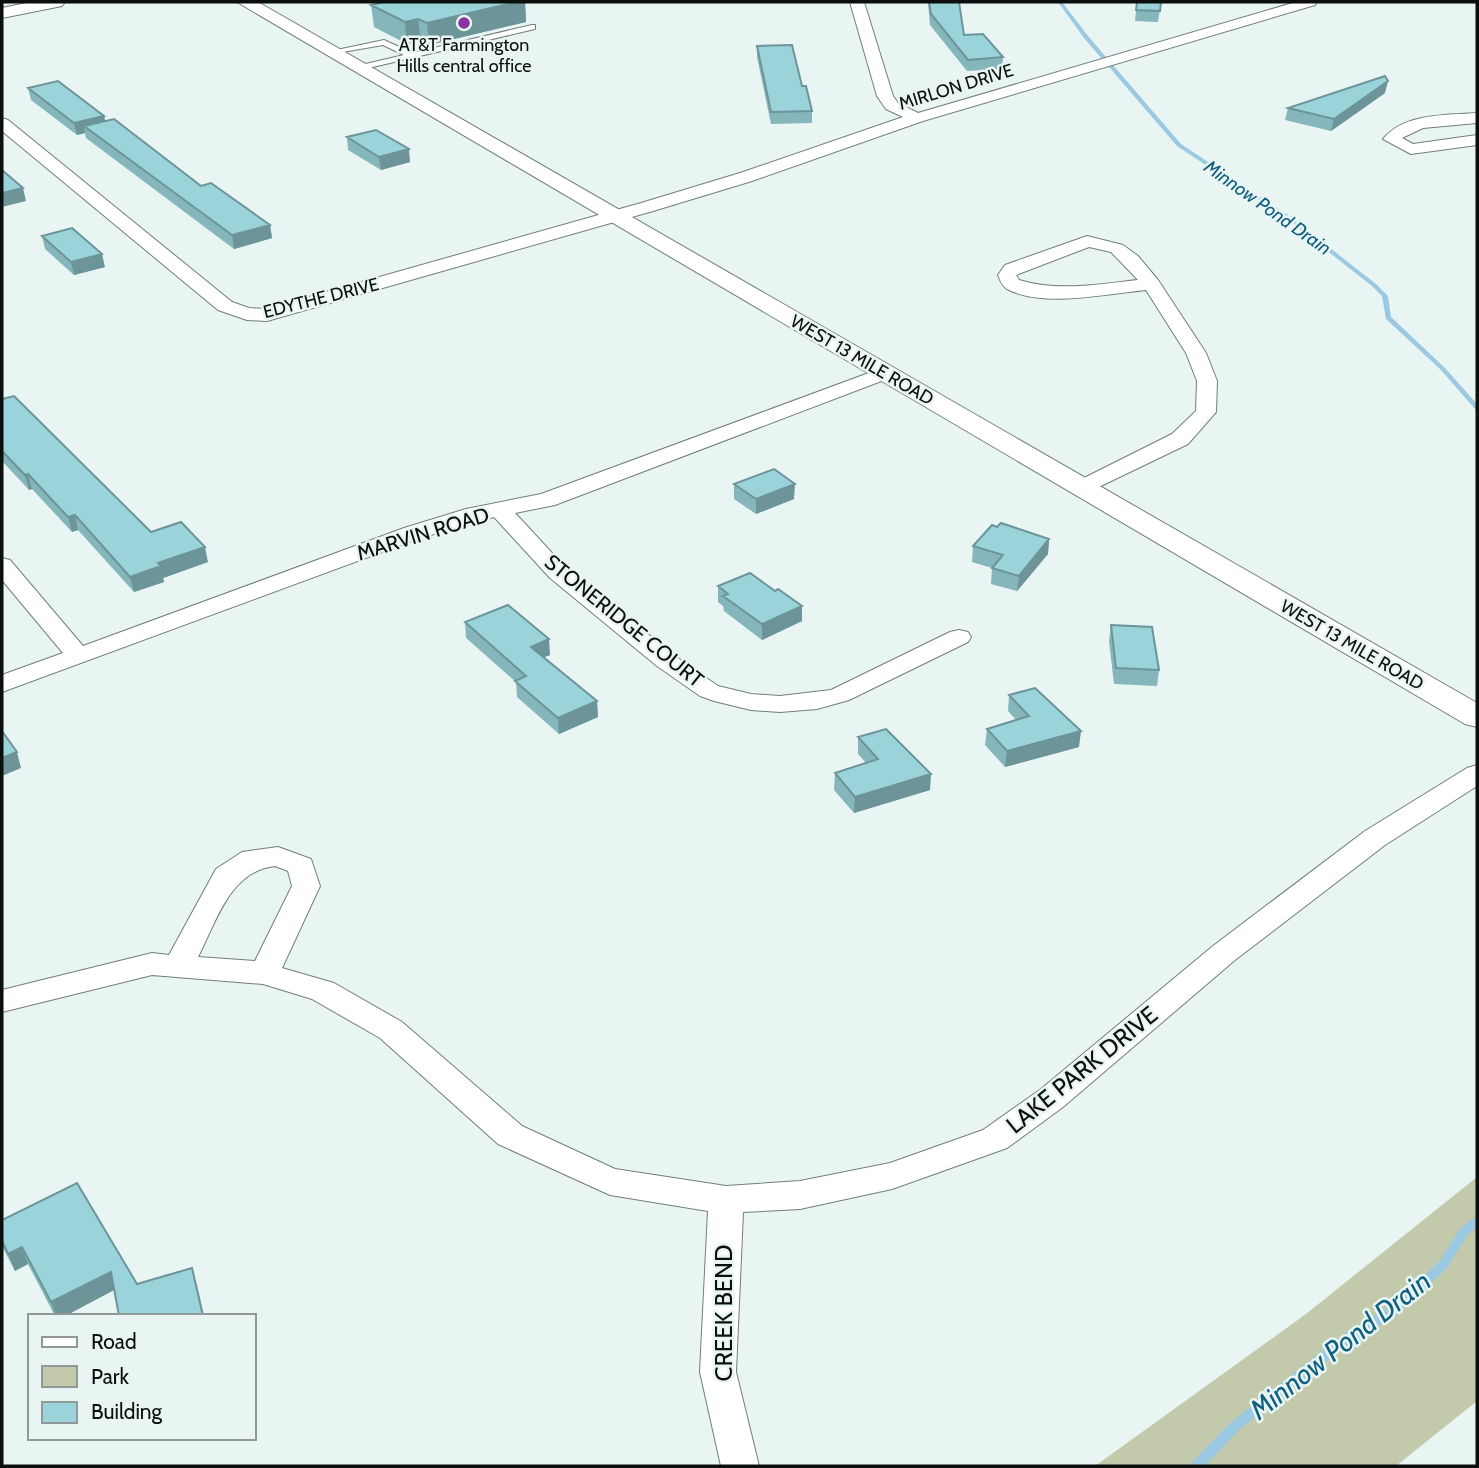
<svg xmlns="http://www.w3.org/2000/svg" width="1479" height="1468" font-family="Cabin,sans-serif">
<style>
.green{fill:#c2caab}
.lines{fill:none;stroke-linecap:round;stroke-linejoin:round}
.stream{fill:#9cc9e2;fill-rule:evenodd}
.service-casing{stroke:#727e7b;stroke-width:2}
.minor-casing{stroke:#727e7b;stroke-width:2}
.tertiary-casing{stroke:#727e7b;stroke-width:2}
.service{fill:#fff;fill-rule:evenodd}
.minor{fill:#fff;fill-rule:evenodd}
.tertiary{fill:#fff;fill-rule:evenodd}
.wall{fill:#84b6bb}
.shaded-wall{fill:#6c9499}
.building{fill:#9ad4da;stroke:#6c9499;stroke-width:2}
.poi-dot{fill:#8733a1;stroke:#e9f5f2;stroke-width:2.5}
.labels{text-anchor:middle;stroke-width:5;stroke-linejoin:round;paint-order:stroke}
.far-poi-label{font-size:18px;fill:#0b0f0e;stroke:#e9f5f2}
.far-street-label{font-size:18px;fill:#0b0f0e;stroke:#e9f5f2}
.far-water-label{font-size:19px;font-style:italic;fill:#0f5f81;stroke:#e9f5f2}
.street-label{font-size:21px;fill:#0b0f0e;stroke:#e9f5f2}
.near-street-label{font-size:24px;fill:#0b0f0e;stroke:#e9f5f2}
.near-water-label{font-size:28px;font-style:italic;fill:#0f5f81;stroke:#e9f5f2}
</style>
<rect width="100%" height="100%" fill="#e9f5f2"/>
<path class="green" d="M1477 1177V1401L1396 1466H1095L1306 1314Z"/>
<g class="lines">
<path class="stream" d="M1058 2H1062L1088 36 1181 144 1288 215 1376 284 1388 296 1391 317 1445 368 1477 404V410L1475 409 1441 370 1386 319 1382 296 1372 286 1284 217 1177 146 1084 38Z
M1477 1216V1227L1469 1233 1447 1268 1396 1315 1350 1343 1239 1430 1205 1466H1191L1192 1462 1231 1422 1342 1335 1388 1307 1439 1262 1461 1227Z"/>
<defs>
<path id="service" d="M532 25H535V29L360 70 356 68 357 66 404 55 383 45 331 54 327 52 384 40 412 53Z"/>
<path id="minor" d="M850 2H864L893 96 898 103 918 113 1296 2H1317L1315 5 923 121 752 181 653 211 267 321 247 320 218 310 2 131V118L8 120 232 302 249 308 266 309 641 203 740 173 903 117 886 109 877 96Z
M1477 113V123L1423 128 1402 138 1413 144 1477 135V145L1411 154 1383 139C1404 113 1447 115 1477 113Z
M1087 236 1123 245 1138 256 1158 280 1206 353 1217 381 1216 412 1188 444 1082 495 1074 493 1071 488 1074 483 1172 434 1196 411 1197 381 1186 353 1146 290C1106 294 1043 308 1007 289 1002 286 1000 280 998 275L1005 265ZM1089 247 1111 252 1138 280C1099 284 1058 292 1019 280L1016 275Z
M885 367 892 369 895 373 892 377 555 505 515 513 566 568 675 656 718 686 751 694 780 696 831 690 950 632 959 630 968 632 971 637 968 642 849 700 817 709 780 712 751 710 714 701 700 696 657 666 550 578 494 517 420 538 2 692V675L63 653 2 580V558L10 560 83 646 404 528 466 509 541 494Z
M1477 765V786L1385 845 1235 960 1063 1107 1007 1148 892 1189 800 1209 743 1212 736 1372 759 1466H721L700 1372 708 1211 610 1195 498 1144 380 1038 312 999 263 984 152 975 2 1012V990L152 953 169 955 216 869 242 852 278 847 311 859 320 886 282 968 334 983 402 1022 522 1126 615 1169 726 1186 800 1181 890 1163 983 1130 1041 1089 1213 946 1365 831 1467 768ZM275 866 288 871 292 886 255 961 198 957C217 920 230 871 275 866Z"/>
<path id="tertiary" d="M31 2H65L62 6 2 18V8Z
M237 2H258L1477 703V727L1465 724Z"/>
</defs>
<use href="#service" class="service-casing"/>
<use href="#minor" class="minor-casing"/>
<use href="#tertiary" class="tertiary-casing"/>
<use href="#service" class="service"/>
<use href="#minor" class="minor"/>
<use href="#tertiary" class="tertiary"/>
</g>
<path class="wall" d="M384 2H525L526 22 429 45 421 41 407 44 374 27 371 5Z
M928 2H959L964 35 1003 57 1002 69 967 71 930 25Z
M1137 2H1161L1158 22 1135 21Z
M757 46 812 111V123L771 124 757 57Z
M28 88 104 116 105 121 201 186 270 225 272 238 234 249 86 138 85 133 77 135 31 100Z
M1385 93 1331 131 1285 120 1288 108Z
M347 137 410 162 381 170 348 150Z
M42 236 105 267 74 275 45 249Z
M2 399 151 532 208 562 163 578 164 582 134 592 78 530 72 532 32 489 29 490 2 461Z
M734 484 794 499 756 514 734 499Z
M1049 539 1048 554 1017 591 991 584 992 568 972 562 973 546Z
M718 586 802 621 762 640 724 611 723 606 718 602Z
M465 622 550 655 544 657 597 701 598 717 559 734 517 697 516 682 466 638Z
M1111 625 1159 670 1157 686 1114 684 1109 641Z
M1009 695 1079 747 1005 767 985 745 987 729 1016 720 1008 711Z
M858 737 930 790 854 813 834 790 835 773 866 763 858 754Z
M2 1220 137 1284 197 1285 204 1316H119L114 1290 65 1316H55L28 1264 15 1271 2 1246Z"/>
<path class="shaded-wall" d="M517 2H525L526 22 429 45 427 23Z
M418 19 421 41 407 44 405 22Z
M1388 81 1385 93 1331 131 1334 119Z
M104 116 107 128 84 126 85 133 77 135 74 123Z
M409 149 410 162 381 170 379 157Z
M23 188 26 201 2 207V193Z
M270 225 272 238 234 249 232 235Z
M102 254 105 267 74 275 71 262Z
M28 474 32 489 29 490 25 475Z
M795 484 794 499 756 514V499Z
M75 515 78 530 72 532 68 517Z
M1049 539 1048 554 1017 591 1019 576Z
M205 547 208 562 163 578 164 582 134 592 130 577 158 563Z
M802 606V621L762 640V624Z
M549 639 550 655 532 662 531 647Z
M597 701 598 717 559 734 558 718Z
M1081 731 1079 747 1005 767 1007 751Z
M17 752 21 768 2 776V758Z
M931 774 930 790 854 813 855 797Z
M22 1247 28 1264 15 1271 8 1254Z
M111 1272 116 1289 65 1316H56L51 1302Z"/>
<path class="building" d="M384 2H517L427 23 418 19 405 22 371 5Z
M929 2H959L964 35 983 34 1003 57 968 60 931 14Z
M1137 2H1161L1160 11 1136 10Z
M792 45 802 86H806L812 111 771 112 757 46Z
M1385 76 1388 81 1334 119 1288 108Z
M58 81 104 116 74 123 28 88Z
M114 119 201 186 211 183 270 225 232 235 84 126Z
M376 130 409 149 379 157 347 137Z
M2 170 23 188 2 193Z
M72 228 102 254 71 262 42 236Z
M14 396 151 532 181 522 205 547 158 563 161 566 130 577 75 515 68 517 28 474 25 475 2 451V399Z
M774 469 795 484 756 499 734 484Z
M1001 523 1049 539 1019 576 992 568 1003 555 973 546 992 525 997 527Z
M750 573 775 591 778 589 802 606 762 624 723 596 728 594 718 586Z
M508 605 549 639 531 647 597 701 558 718 515 681 526 676 465 622Z
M1111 625 1152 627 1159 670 1116 668Z
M1035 688 1081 731 1007 751 987 729 1029 716 1009 695Z
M886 729 931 774 855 797 835 773 878 759 858 737Z
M2 731 17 752 2 758Z
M77 1183 137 1284 192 1268 203 1316H119L111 1272 51 1302 22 1247 8 1254 2 1241V1220Z"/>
<circle class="poi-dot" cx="464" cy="23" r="7"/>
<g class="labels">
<g class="far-poi-label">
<text x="464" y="51">AT&amp;T Farmington<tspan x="464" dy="21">Hills central office</tspan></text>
</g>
<g class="far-street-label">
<text transform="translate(956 87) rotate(-17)" y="6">MIRLON DRIVE</text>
<text transform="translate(321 298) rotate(-14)" y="6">EDYTHE DRIVE</text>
<text transform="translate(862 360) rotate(30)" y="6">WEST 13 MILE ROAD</text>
<text transform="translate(1352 645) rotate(30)" y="6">WEST 13 MILE ROAD</text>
</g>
<g class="far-water-label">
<text transform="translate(1268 207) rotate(35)" y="7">Minnow Pond Drain</text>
</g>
<g class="street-label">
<text transform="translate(423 534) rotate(-17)" y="7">MARVIN ROAD</text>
<text transform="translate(624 621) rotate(39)" y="7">STONERIDGE COURT</text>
</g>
<g class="near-street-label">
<text transform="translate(1082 1070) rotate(-39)" y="8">LAKE PARK DRIVE</text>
<text transform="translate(724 1313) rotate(-90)" y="8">CREEK BEND</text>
</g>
<g class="near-water-label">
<text transform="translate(1340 1345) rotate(-38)" y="10">Minnow Pond Drain</text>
</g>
</g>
<rect width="1479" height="1468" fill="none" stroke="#0b0f0e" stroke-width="7"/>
<rect x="28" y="1314" width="228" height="126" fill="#e9f5f2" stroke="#909997" stroke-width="2"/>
<rect x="42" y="1337" width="35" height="10" fill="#ffffff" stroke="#909997" stroke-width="2"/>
<text x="91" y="1349" font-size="21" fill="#0b0f0e">Road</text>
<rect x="42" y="1366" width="35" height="21" fill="#c2caab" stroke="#909997" stroke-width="2"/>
<text x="91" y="1384" font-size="21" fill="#0b0f0e">Park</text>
<rect x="42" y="1402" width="35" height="21" fill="#9ad4da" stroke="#909997" stroke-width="2"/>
<text x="91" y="1419" font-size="21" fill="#0b0f0e">Building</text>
</svg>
